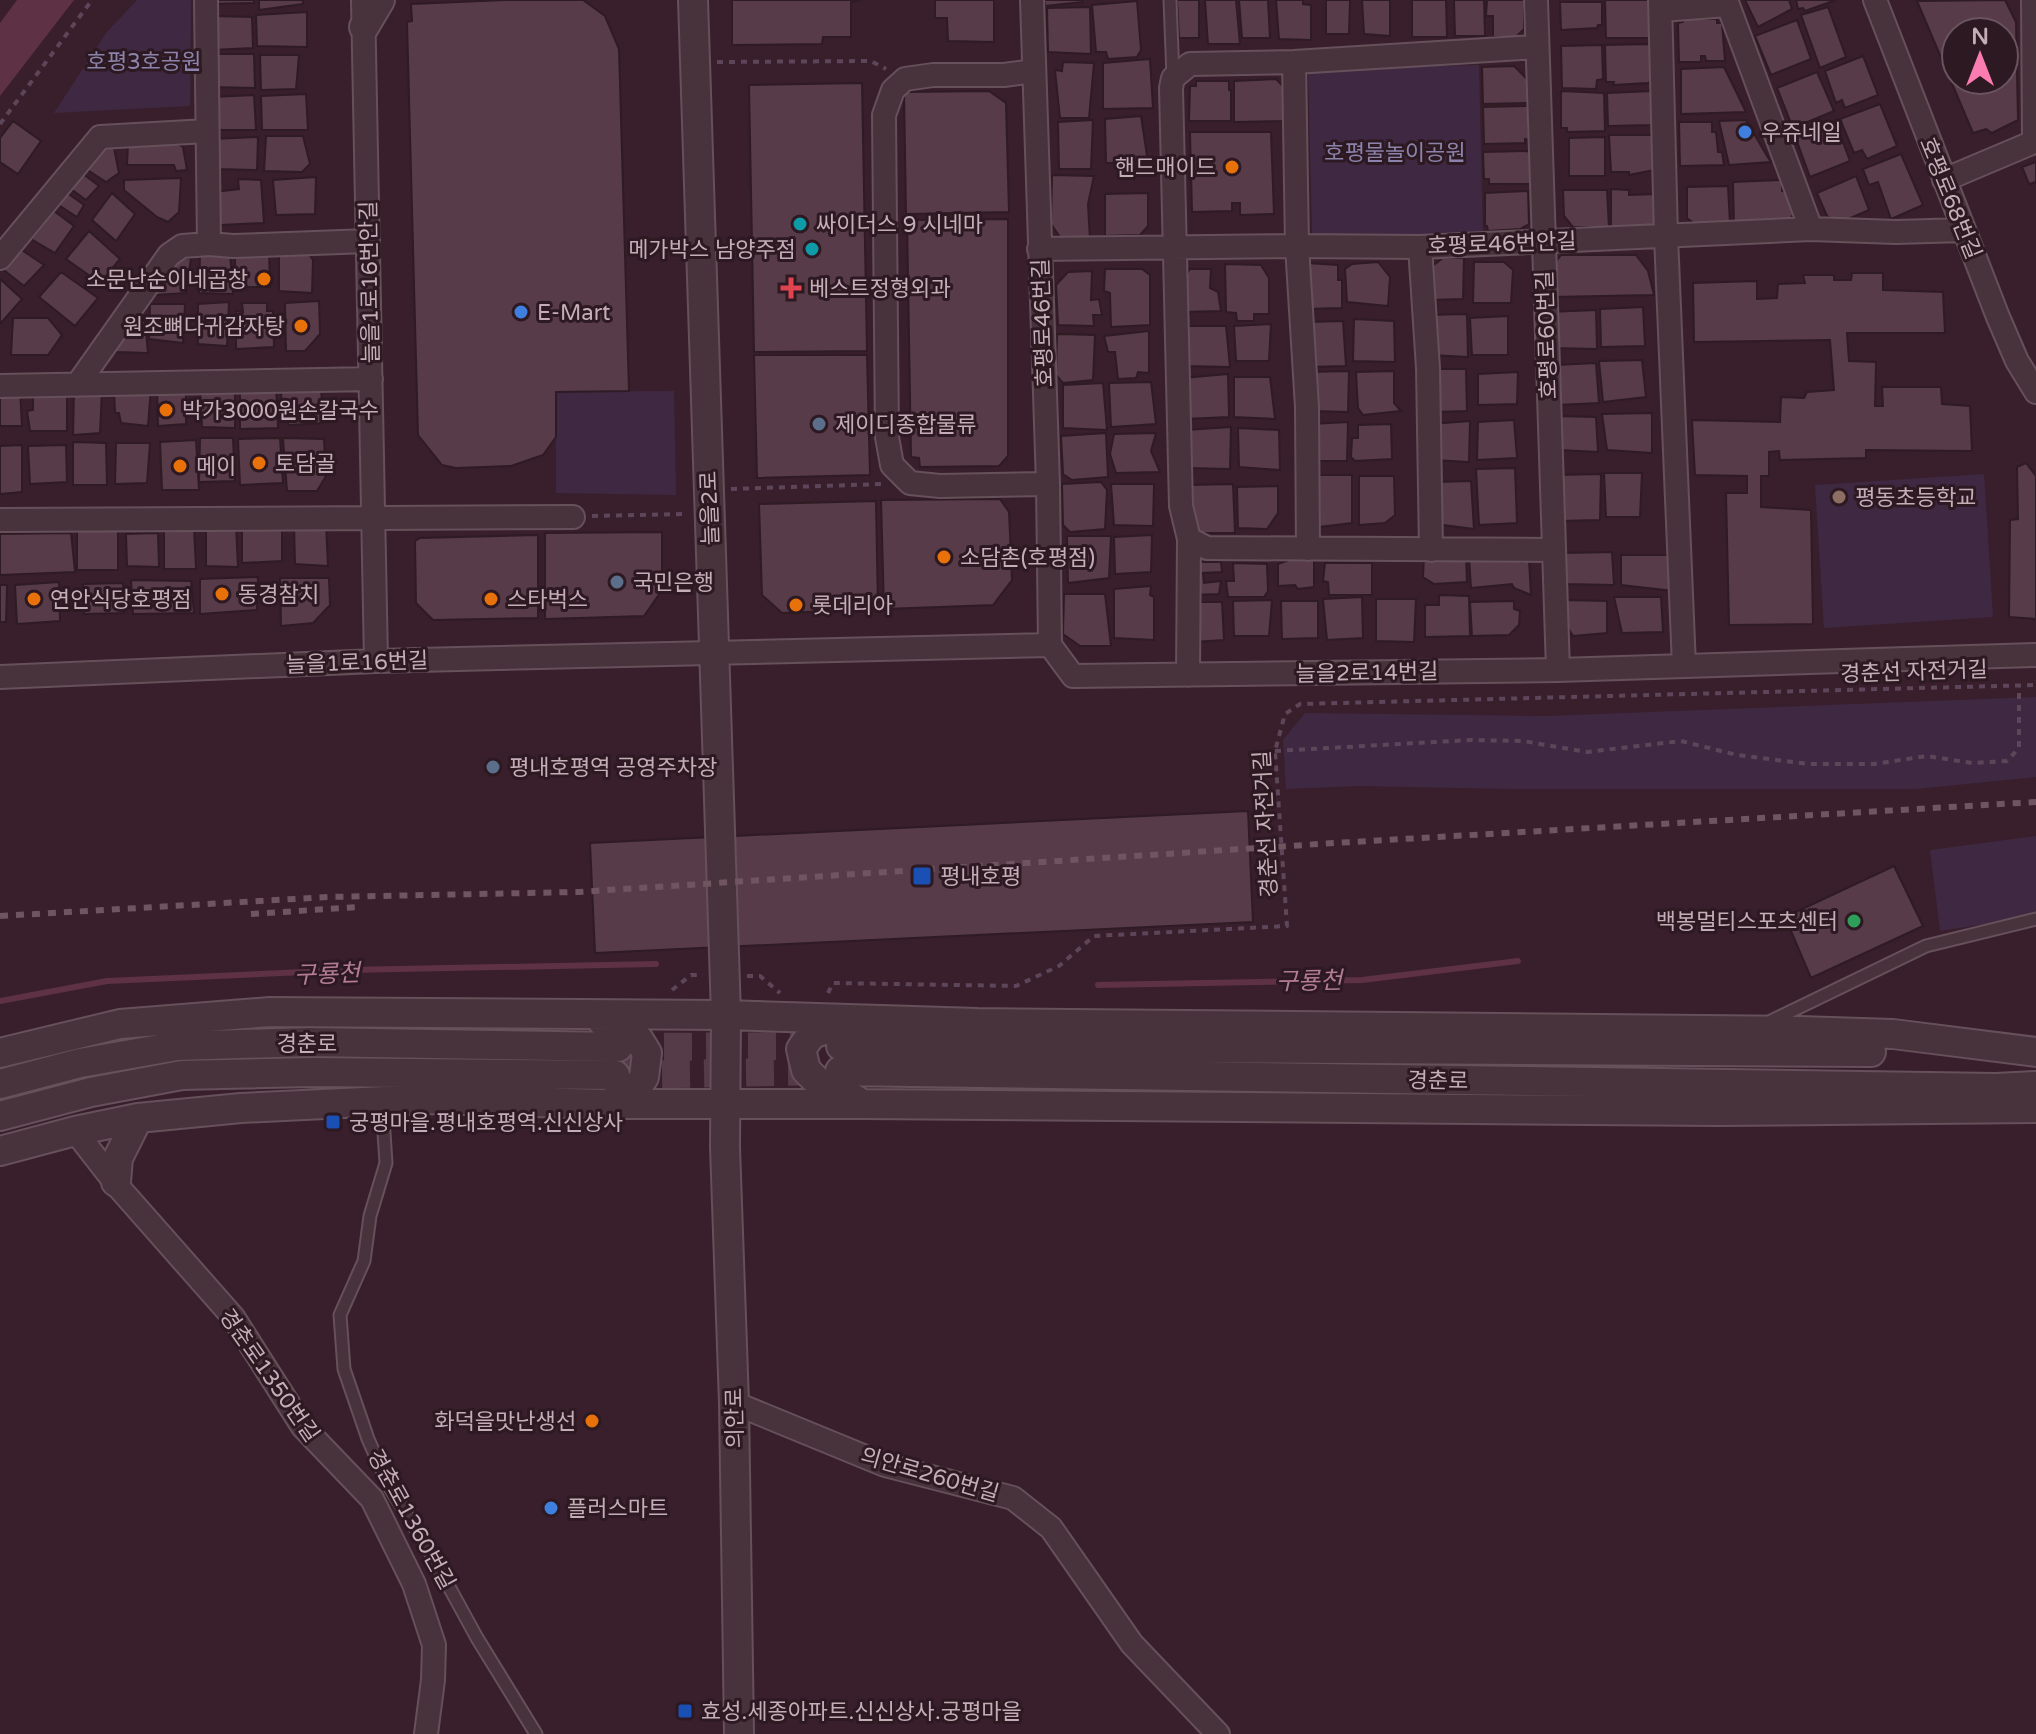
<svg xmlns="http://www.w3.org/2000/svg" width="2036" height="1734" font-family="'Varela Round','Noto Sans KR',sans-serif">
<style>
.green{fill:#3f2942}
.water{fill:#5e3145}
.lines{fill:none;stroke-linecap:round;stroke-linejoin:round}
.stream{stroke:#5e3145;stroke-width:6}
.building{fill:#583b49;stroke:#2f1b23;stroke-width:2;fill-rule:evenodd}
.tertiary-tunnel{stroke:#543b47;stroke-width:28;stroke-dasharray:28 14;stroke-linecap:butt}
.service-casing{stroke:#66505a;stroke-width:15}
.minor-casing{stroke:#66505a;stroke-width:26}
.tertiary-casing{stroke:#66505a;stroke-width:32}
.path{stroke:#5e465a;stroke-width:4;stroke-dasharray:6 6;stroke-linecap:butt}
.service{stroke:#48333c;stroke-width:11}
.minor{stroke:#48333c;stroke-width:22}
.tertiary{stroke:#48333c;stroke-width:28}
.rail{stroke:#705561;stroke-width:6;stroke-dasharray:8 8;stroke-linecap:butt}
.shop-dot{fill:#3f7fe0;stroke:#2d1921;stroke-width:3}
.food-dot{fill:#e8710a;stroke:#2d1921;stroke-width:3}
.culture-dot{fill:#0f9aa8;stroke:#2d1921;stroke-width:3}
.health-dot{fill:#e0444e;stroke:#2d1921;stroke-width:3}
.service-dot{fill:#5c6f8a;stroke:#2d1921;stroke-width:3}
.education-dot{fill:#8d6e63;stroke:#2d1921;stroke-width:3}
.transit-dot{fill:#1a4fb4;stroke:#2d1921;stroke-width:3}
.leisure-dot{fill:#2e9e5b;stroke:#2d1921;stroke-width:3}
.labels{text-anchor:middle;stroke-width:6;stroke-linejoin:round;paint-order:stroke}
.park-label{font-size:22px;fill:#8b83ab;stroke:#2d1921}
.poi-label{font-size:22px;fill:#c5adb7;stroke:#2d1921;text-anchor:start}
.street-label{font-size:22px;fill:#c5adb7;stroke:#2d1921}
.water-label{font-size:24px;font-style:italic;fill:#b37c95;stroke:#2d1921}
</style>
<rect width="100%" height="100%" fill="#381f2b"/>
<path class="green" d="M137 0H191L190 106 54 113 106 33Z
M1479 65 1483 237 1319 239 1312 233 1308 69Z
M674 391 676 495 556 493V392Z
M1984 474 1993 617 1824 628 1815 485Z
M2036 697V777L1916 789H1511L1359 786 1286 789 1283 740 1305 713 1547 716Z
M2036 836V916L1940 931 1930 850Z"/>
<path class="water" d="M17 0H74L0 96V23Z"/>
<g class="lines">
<path class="stream" d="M1098 985 1362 980 1518 961
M0 1001 107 981 348 970 656 964"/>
</g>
<path class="building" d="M208 0H254V3L207 4Z
M259 0H303V4L259 10Z
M506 0H583L605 16 619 49 629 391 556 392V437L543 455 511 466 456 468 442 465 418 435 407 22 412 21 411 4Z
M732 0H861L851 2V37H823L822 44 732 45Z
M935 0H994V42L948 41 947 18H935Z
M1044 0H1083V2L1045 6Z
M1177 0H1199V38H1179Z
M1205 0H1236L1240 44H1208Z
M1239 0H1268L1270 38H1242Z
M1276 0H1303V4L1311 5V40L1279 39Z
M1326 0H1350L1349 34H1326Z
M1362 0H1390V36L1364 34Z
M1412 0H1446L1447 37H1412Z
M1454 0H1484L1485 36H1455Z
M1487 0H1524V29L1516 37H1493V16H1486Z
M1605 0H1652V38H1606Z
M1745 0H1789L1792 9 1758 27Z
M1796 0H1836L1805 11 1803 8 1798 9Z
M2005 0 2016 22 2018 120 1992 133 1986 129 1973 133 1917 1ZM1956 32H2004V80H1956Z
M1137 1 1141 50 1137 57 1108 59 1106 52H1096L1092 5Z
M1560 2H1602V25H1598L1597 28 1561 30Z
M1090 7 1091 54 1048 52 1047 8Z
M1828 7 1846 57 1820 68 1801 15Z
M307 12V47L257 46 256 15Z
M212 16 252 17 253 48 212 50Z
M1684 19H1717V23H1722L1725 61H1706L1705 56H1701V62H1679L1678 23 1683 22Z
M1797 20 1811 59 1771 75 1755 36Z
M1650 44 1651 81 1648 83 1613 85 1614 82H1606L1605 45Z
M1602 45 1603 79 1597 80 1596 89 1562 88 1561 46Z
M212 54H254L255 88 212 87Z
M260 55H299L296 89 261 90Z
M1863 56 1878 95 1845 108 1842 100 1836 103 1825 71Z
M1150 59 1153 108 1103 109V63Z
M1063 62 1094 63 1089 118H1060L1055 70 1062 71Z
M1514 66 1529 81V103L1483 104 1482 67Z
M1724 67 1746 112 1681 114V69Z
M1817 72 1834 111 1793 128 1777 88Z
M1276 79 1285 88V121L1234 122V81Z
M1196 81H1229V90H1231V121H1189L1190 86H1196Z
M862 83 867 351 754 352 749 85Z
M989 91 1006 103 1009 212 906 214 904 92Z
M1561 91 1604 93 1605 131 1567 132V128H1561Z
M1652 91 1653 125 1608 126 1607 93Z
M306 94 308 130H262L261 96Z
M254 95 256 130H213V97Z
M1880 104 1897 146 1867 159 1862 150 1854 153 1840 119Z
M1528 106 1529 140 1525 139V143L1484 144 1483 107Z
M1141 116 1148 162 1106 163 1105 119Z
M1093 120 1091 169H1059L1058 122Z
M1746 120 1767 156 1771 162 1729 165 1719 121Z
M13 121 41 141 18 174 0 162V138Z
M1835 121 1850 161 1810 177 1795 136Z
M1679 122H1712V132H1716L1718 152H1722L1724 165 1680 166Z
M1190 132H1271L1274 214 1240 215V203H1232V211L1192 212Z
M1609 135H1653L1654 170 1629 175V172H1611Z
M266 136H303L310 164 302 172 264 171Z
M167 137 183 147 187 170 176 171 174 165H127L128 143Z
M258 137 257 170 215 169 212 139Z
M1605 137V176H1569V138Z
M100 146 114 148 119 173 106 182 83 167Z
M1530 151V184H1489V179H1484L1483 152Z
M1901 154 1923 205 1891 219 1878 182 1869 185 1863 169Z
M2036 162V182L2029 184 2022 167Z
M79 171 99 186 86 200 67 186Z
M1052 175 1094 176 1088 204 1090 240 1060 237 1051 224Z
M1856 176 1869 210 1839 223 1827 216 1817 193Z
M316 177 315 214 276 215 273 180Z
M181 178 179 212 168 222 157 217 124 190V180Z
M238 179 261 180 264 223 220 225 214 214V192L239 189Z
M1782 180V191H1786L1794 213 1787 224 1734 226 1733 182Z
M1728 186 1730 224 1696 225 1687 218V187Z
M1611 189 1629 190V195L1657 194 1658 219 1650 228 1611 229Z
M63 190 84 205 77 217 54 202Z
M1563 190H1607L1609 227H1573L1564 216Z
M1528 191 1529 224 1520 229 1488 231 1487 226H1485V193Z
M112 193 135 214 116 241 92 220Z
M1148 193V226L1140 235 1105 236V194Z
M54 211 74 226 55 253 31 239Z
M1008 219V456L999 466 920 467 919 458 911 457 907 220Z
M89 231 120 259 100 283 66 259Z
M16 246 44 265 24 286 0 267Z
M269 248 270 287H235V251Z
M305 248 313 260 312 293 279 291V250Z
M230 253 233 294 199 293 200 254Z
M1561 255H1636L1648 271 1654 295 1550 297V268Z
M191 258 186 293 155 295 158 282 173 259Z
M1443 258H1464L1463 299 1429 300 1427 270Z
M1378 262 1390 277 1388 306 1347 302 1345 269 1352 264Z
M1474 262H1504L1513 270 1511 303H1473Z
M1306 263 1338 265V280H1342V308L1305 309Z
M1225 264 1261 265 1269 278V314H1254V321H1237L1236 313 1226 312Z
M1105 269H1142L1150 275V325L1111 327 1110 293 1104 291Z
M1190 269H1211L1210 288 1218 292 1221 311 1182 312 1181 282Z
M1092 271 1091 300 1099 299 1102 315H1093L1094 326 1058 325 1056 285 1068 272Z
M61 272 98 298 75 326 39 297Z
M1852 273H1883V290L1943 292 1945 333H1847L1849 361 1876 362 1875 406H1883L1882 387H1941L1942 404 1970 406 1972 451 1866 450V458L1780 460 1779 451 1769 452V476H1761V507L1811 510 1813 624 1729 625 1726 493H1747V476L1695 475 1692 420 1780 422 1781 397 1804 398 1807 392 1834 390 1830 340 1694 342 1693 283 1757 281V299L1777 298 1778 284 1805 283 1803 275H1834V280H1851Z
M0 279 22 299 0 324Z
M319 301 320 334 305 351H286L285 303Z
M229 302 227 346 198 344V304Z
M242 303H267V311H273L274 347 236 349V311L243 312Z
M150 304H185L183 343 149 339Z
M1643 307 1645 346 1601 347 1600 309Z
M1596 310 1597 349 1551 348 1548 312Z
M1467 314 1468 357 1431 355 1428 315Z
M1508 316V355H1472L1470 318Z
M13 318H48L62 335 48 355H11Z
M1354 319 1394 321 1395 362 1353 361Z
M127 321H145L148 353 116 352 118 334Z
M1343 321 1346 366 1308 367 1307 322Z
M1271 324 1269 361H1236L1234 326Z
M1189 326H1226L1230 367 1184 366V345Z
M1149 331V373L1138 372 1136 378 1118 379 1115 352H1108L1104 336Z
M1057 334 1095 335 1093 380 1063 383 1056 375Z
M754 355H867L870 475 757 478Z
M1642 360 1646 397 1603 402 1599 361Z
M1596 363 1599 403 1556 405V365Z
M1431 369H1466L1467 411 1434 412Z
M1349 371 1348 412 1311 411 1309 372Z
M1394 371V403L1401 411 1363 415 1358 408 1356 372Z
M1518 372 1517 404 1478 405V374Z
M1228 374 1229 417 1185 419 1183 378Z
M1234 377H1270L1275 419 1234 417Z
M1151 382 1156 424 1111 427 1109 383Z
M1103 383 1107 430 1063 428V385Z
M276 386 278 428 240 429V389Z
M321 386 323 423 289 425 282 415 281 390Z
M186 387V424L158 426 157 388Z
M235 387V428L202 427 200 389Z
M67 388V431H30L27 411 33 410V389Z
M151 388 148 426 121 423 119 413H115L114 390Z
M20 389 22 426H0V390Z
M102 390 100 433 73 435 74 391Z
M1652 413V453L1607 450 1602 414Z
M1554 416 1596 417 1598 452 1559 450Z
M1514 420 1517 458 1477 460 1478 422Z
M1470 421 1469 462 1433 460 1431 424Z
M1348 422 1347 461H1312V424Z
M1391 424 1392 459 1355 461 1351 457 1352 438H1358V425Z
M1231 427 1230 469 1187 468 1185 430Z
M1238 428 1279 430 1280 470 1239 467Z
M1106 433 1108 477 1072 480 1063 474 1061 436Z
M1156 433 1151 451 1160 472 1116 473 1110 454 1114 434Z
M200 438H233L235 481 199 482Z
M280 438 283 483 240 485 238 439Z
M283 438 324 439 326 476 317 491H287Z
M196 440 199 490H162L160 442Z
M73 442 106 443 107 485H73Z
M116 443H150L147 483 115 484Z
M22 445V492L0 494V446Z
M66 445 67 482 30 484 28 446Z
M2026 463 2036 476V619L2009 617 2010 520 2018 519 2017 467Z
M1515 468 1517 523 1479 525 1476 469Z
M1604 473H1642L1640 517H1606Z
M1601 474 1600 520 1560 521 1557 475Z
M1315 475H1352V523L1319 527 1312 517Z
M1359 476H1394L1395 515 1385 523 1359 525Z
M1471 481 1474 529 1443 525 1433 515 1436 482Z
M1101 482 1107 490 1105 529 1070 532 1063 525 1062 484Z
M1111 484H1154L1153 526 1114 525Z
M1233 484 1235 533H1196L1189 485Z
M1278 486V513L1267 529 1238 528 1237 487Z
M1000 499 1009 512 1012 580 993 605 884 609 881 500Z
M876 501 878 609 782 613 762 595 759 504Z
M282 521V561L242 563V524Z
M326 523 328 566 295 564 294 525Z
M206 526H236L238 567 206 566Z
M194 527 196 569H164V529Z
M77 530H118V570H77Z
M662 532V590L644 616 545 619V533Z
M71 533 75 572 0 575V534Z
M158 533 159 567 127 566 126 534Z
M538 535V618L433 620 416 603 415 541 420 538Z
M1152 535 1151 572 1115 574 1114 537Z
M1067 536H1111L1109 578 1068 583Z
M1612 552 1614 585 1564 584 1563 553Z
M1424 555H1466L1467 582 1434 584 1423 577Z
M1621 555H1669L1674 591 1621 585Z
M1518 556 1521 562 1529 560 1531 595 1514 588 1512 584 1471 588 1469 558Z
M1294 558H1314V587L1298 589 1295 585 1278 586V564Z
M1192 562H1221L1222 572 1203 573 1204 583 1221 581 1219 594 1192 595Z
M1233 563 1267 564 1268 591 1264 597H1228L1226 581H1234Z
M1325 563H1372V595H1329L1328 582 1323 581Z
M258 577 257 610 200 614V579Z
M280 578H329L330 605 313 623 281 626Z
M131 580 191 581 194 613 133 614Z
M59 582 60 621 17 624 15 585Z
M123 583 124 613 84 614 83 584Z
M0 585H7L6 622H0Z
M1151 586 1150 595 1154 597V640L1114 638V589Z
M1064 594H1105L1111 646H1080L1063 634Z
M1439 595 1469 596 1470 636 1425 637V605H1439Z
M1362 597 1363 638 1327 640 1323 599Z
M1614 597H1661L1663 632 1622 633Z
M1376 599H1416L1414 642 1376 641Z
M1272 600 1269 636H1234L1233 601Z
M1567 600 1607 601V633L1573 636 1565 623Z
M1281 601H1318V638L1282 639Z
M1514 601V609L1520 611 1519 625 1509 635 1472 636 1470 602Z
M1191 602H1222L1224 640 1194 642Z
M1248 811 1253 922 595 953 590 843Z
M1894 866 1923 926 1811 978 1785 917Z"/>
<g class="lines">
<path class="tertiary-tunnel" d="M622 1047 841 1046
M620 1075 831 1071"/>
<defs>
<path id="service" d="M1170 0 1173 77
M1769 1022 1926 946 2036 919
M382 1103 386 1163 370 1216 364 1261 340 1315 344 1369 368 1439 389 1486 430 1552 477 1638 536 1734"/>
<path id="minor" d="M206 0 209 244
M363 0 376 661
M1032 0 1048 484 1050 645
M1536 0 1558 670
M1660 0 1666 236 1684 666
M1875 0 1998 317 2017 361 2036 392
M1661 10 1728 5 1811 229
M1536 47 1294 62 1190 64 1173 78 1171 88 1181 506 1189 539 1207 548 1553 550
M1294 62 1297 246 1307 407 1308 549
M1034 71 1004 75H933L905 79 893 90 884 115 887 437 892 465 910 483 940 486 1048 484
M1944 180 2034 142 2033 0
M1420 247 1428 368 1431 550
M1039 249 1297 246 1420 247 1811 229 1896 232 1964 230
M0 258 100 137 207 131
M77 385 169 255 182 246 209 244 233 246 368 241
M0 386 371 379
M0 520 573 517
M1188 675 1189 539
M0 677 376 661 1050 645 1073 676 1558 670 2036 655
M75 1131 121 1190 233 1317 303 1427 372 1499 414 1584 434 1645 433 1680 426 1734
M734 1403 885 1465 1013 1498 1051 1528 1132 1644 1218 1734"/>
<path id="tertiary" d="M693 0 726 1015 725 1147 734 1403 739 1734
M364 27 380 0
M603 1022 619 1026 639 1040 647 1053 644 1077 634 1092 609 1103
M845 1023 812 1034 801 1049 806 1070 818 1082 856 1100
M841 1046 1871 1052
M0 1053 120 1024 270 1012 726 1015 977 1023 1800 1031 1893 1034 2036 1052
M840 1071 1996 1088 2036 1086
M0 1084 80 1063 177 1046 309 1042 618 1047
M0 1116 91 1092 182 1075 314 1072 615 1075
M0 1151 75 1131 138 1118 241 1108 427 1099 604 1104H865L1719 1111 2036 1108
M116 1182 118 1158 138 1118"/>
</defs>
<use href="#service" class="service-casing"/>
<use href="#minor" class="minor-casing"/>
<use href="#tertiary" class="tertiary-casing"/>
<path class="path" d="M717 62 871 61 886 69
M0 124 92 0
M731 489 882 484
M592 516 687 514
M1275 751 1471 740 1523 741 1587 752 1681 741 1737 755 1808 764H1874L1927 756 1972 763 2007 761 2019 748V685
M747 976H760L780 993
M672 990 691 975H703
M828 993 833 983 1016 986 1059 966 1094 936 1287 926 1275 751 1285 714 1300 704 2036 685"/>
<use href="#service" class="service"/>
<use href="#minor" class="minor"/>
<use href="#tertiary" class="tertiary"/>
<path class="rail" d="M251 914 359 907
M0 916 328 897 578 892 1335 843 2036 802"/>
</g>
<g class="shop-dot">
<circle cx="1745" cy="132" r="8"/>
<circle cx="521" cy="312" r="8"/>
<circle cx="551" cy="1508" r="8"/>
</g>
<g class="food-dot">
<circle cx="1232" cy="167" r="8"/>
<circle cx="264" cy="279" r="8"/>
<circle cx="301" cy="326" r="8"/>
<circle cx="166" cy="410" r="8"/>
<circle cx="259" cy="463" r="8"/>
<circle cx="180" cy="466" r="8"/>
<circle cx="944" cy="557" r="8"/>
<circle cx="222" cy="594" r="8"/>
<circle cx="34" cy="599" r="8"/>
<circle cx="491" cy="599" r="8"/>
<circle cx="796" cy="605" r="8"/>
<circle cx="592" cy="1421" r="8"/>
</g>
<g class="culture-dot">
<circle cx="800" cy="224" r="8"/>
<circle cx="812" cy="249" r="8"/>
</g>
<path class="health-dot" d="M787 276h8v8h8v8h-8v8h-8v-8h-8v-8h8z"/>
<g class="service-dot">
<circle cx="819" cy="424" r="8"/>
<circle cx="617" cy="582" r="8"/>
<circle cx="493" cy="767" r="8"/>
</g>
<circle class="education-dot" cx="1839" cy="497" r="8"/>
<g class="transit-dot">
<rect x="912" y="866" width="20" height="20" rx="4"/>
<rect x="325" y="1114" width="16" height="16" rx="4"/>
<rect x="677" y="1703" width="16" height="16" rx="4"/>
</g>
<circle class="leisure-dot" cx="1854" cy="921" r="8"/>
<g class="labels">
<g class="park-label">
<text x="144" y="69">호평3호공원</text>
<text x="1395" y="160">호평물놀이공원</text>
</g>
<g class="poi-label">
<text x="1761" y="140">우쥬네일</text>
<text x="1216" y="175" text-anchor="end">핸드매이드</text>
<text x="816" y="232">싸이더스 9 시네마</text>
<text x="796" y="257" text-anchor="end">메가박스 남양주점</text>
<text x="248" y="287" text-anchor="end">소문난순이네곱창</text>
<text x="809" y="296">베스트정형외과</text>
<text x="537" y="320">E-Mart</text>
<text x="285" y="334" text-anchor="end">원조뼈다귀감자탕</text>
<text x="182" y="418">박가3000원손칼국수</text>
<text x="835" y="432">제이디종합물류</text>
<text x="275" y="471">토담골</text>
<text x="196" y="474">메이</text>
<text x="1855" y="505">평동초등학교</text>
<text x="960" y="565">소담촌(호평점)</text>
<text x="633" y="590">국민은행</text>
<text x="238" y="602">동경참치</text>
<text x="50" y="607">연안식당호평점</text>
<text x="507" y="607">스타벅스</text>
<text x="812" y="613">롯데리아</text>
<text x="509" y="775">평내호평역 공영주차장</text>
<text x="940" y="884">평내호평</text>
<text x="1838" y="929" text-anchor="end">백봉멀티스포츠센터</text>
<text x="349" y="1130">궁평마을.평내호평역.신신상사</text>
<text x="576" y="1429" text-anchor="end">화덕을맛난생선</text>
<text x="567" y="1516">플러스마트</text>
<text x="701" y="1719">효성.세종아파트.신신상사.궁평마을</text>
</g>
<g class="street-label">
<text transform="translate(1951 198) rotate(68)" y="8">호평로68번길</text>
<text transform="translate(1502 243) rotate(-2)" y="8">호평로46번안길</text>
<text transform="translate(369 282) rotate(-91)" y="8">늘을1로16번안길</text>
<text transform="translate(1042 323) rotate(-92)" y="8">호평로46번길</text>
<text transform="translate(1546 335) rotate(-92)" y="8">호평로60번길</text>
<text transform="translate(709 508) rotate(-92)" y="8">늘을2로</text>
<text transform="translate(357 662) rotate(-2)" y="8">늘을1로16번길</text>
<text transform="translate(1914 671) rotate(-2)" y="8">경춘선 자전거길</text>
<text transform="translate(1367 672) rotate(-1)" y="8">늘을2로14번길</text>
<text transform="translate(1265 824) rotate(-93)" y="8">경춘선 자전거길</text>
<text x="307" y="1051">경춘로</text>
<text transform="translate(1438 1080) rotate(1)" y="8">경춘로</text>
<text transform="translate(270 1375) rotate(55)" y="8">경춘로1350번길</text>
<text transform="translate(734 1418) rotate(-91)" y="8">의안로</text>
<text transform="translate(930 1474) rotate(16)" y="8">의안로260번길</text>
<text transform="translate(412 1519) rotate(61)" y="8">경춘로1360번길</text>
</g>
<g class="water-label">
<text transform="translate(327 974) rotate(-2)" y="8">구룡천</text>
<text transform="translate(1309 981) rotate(-1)" y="8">구룡천</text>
</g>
</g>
<g transform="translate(1980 56)"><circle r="38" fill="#2d1921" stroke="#6a545d" stroke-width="2"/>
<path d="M0-6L14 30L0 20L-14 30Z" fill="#fb7cb0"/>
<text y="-12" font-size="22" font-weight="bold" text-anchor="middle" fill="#c5adb7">N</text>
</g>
</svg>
